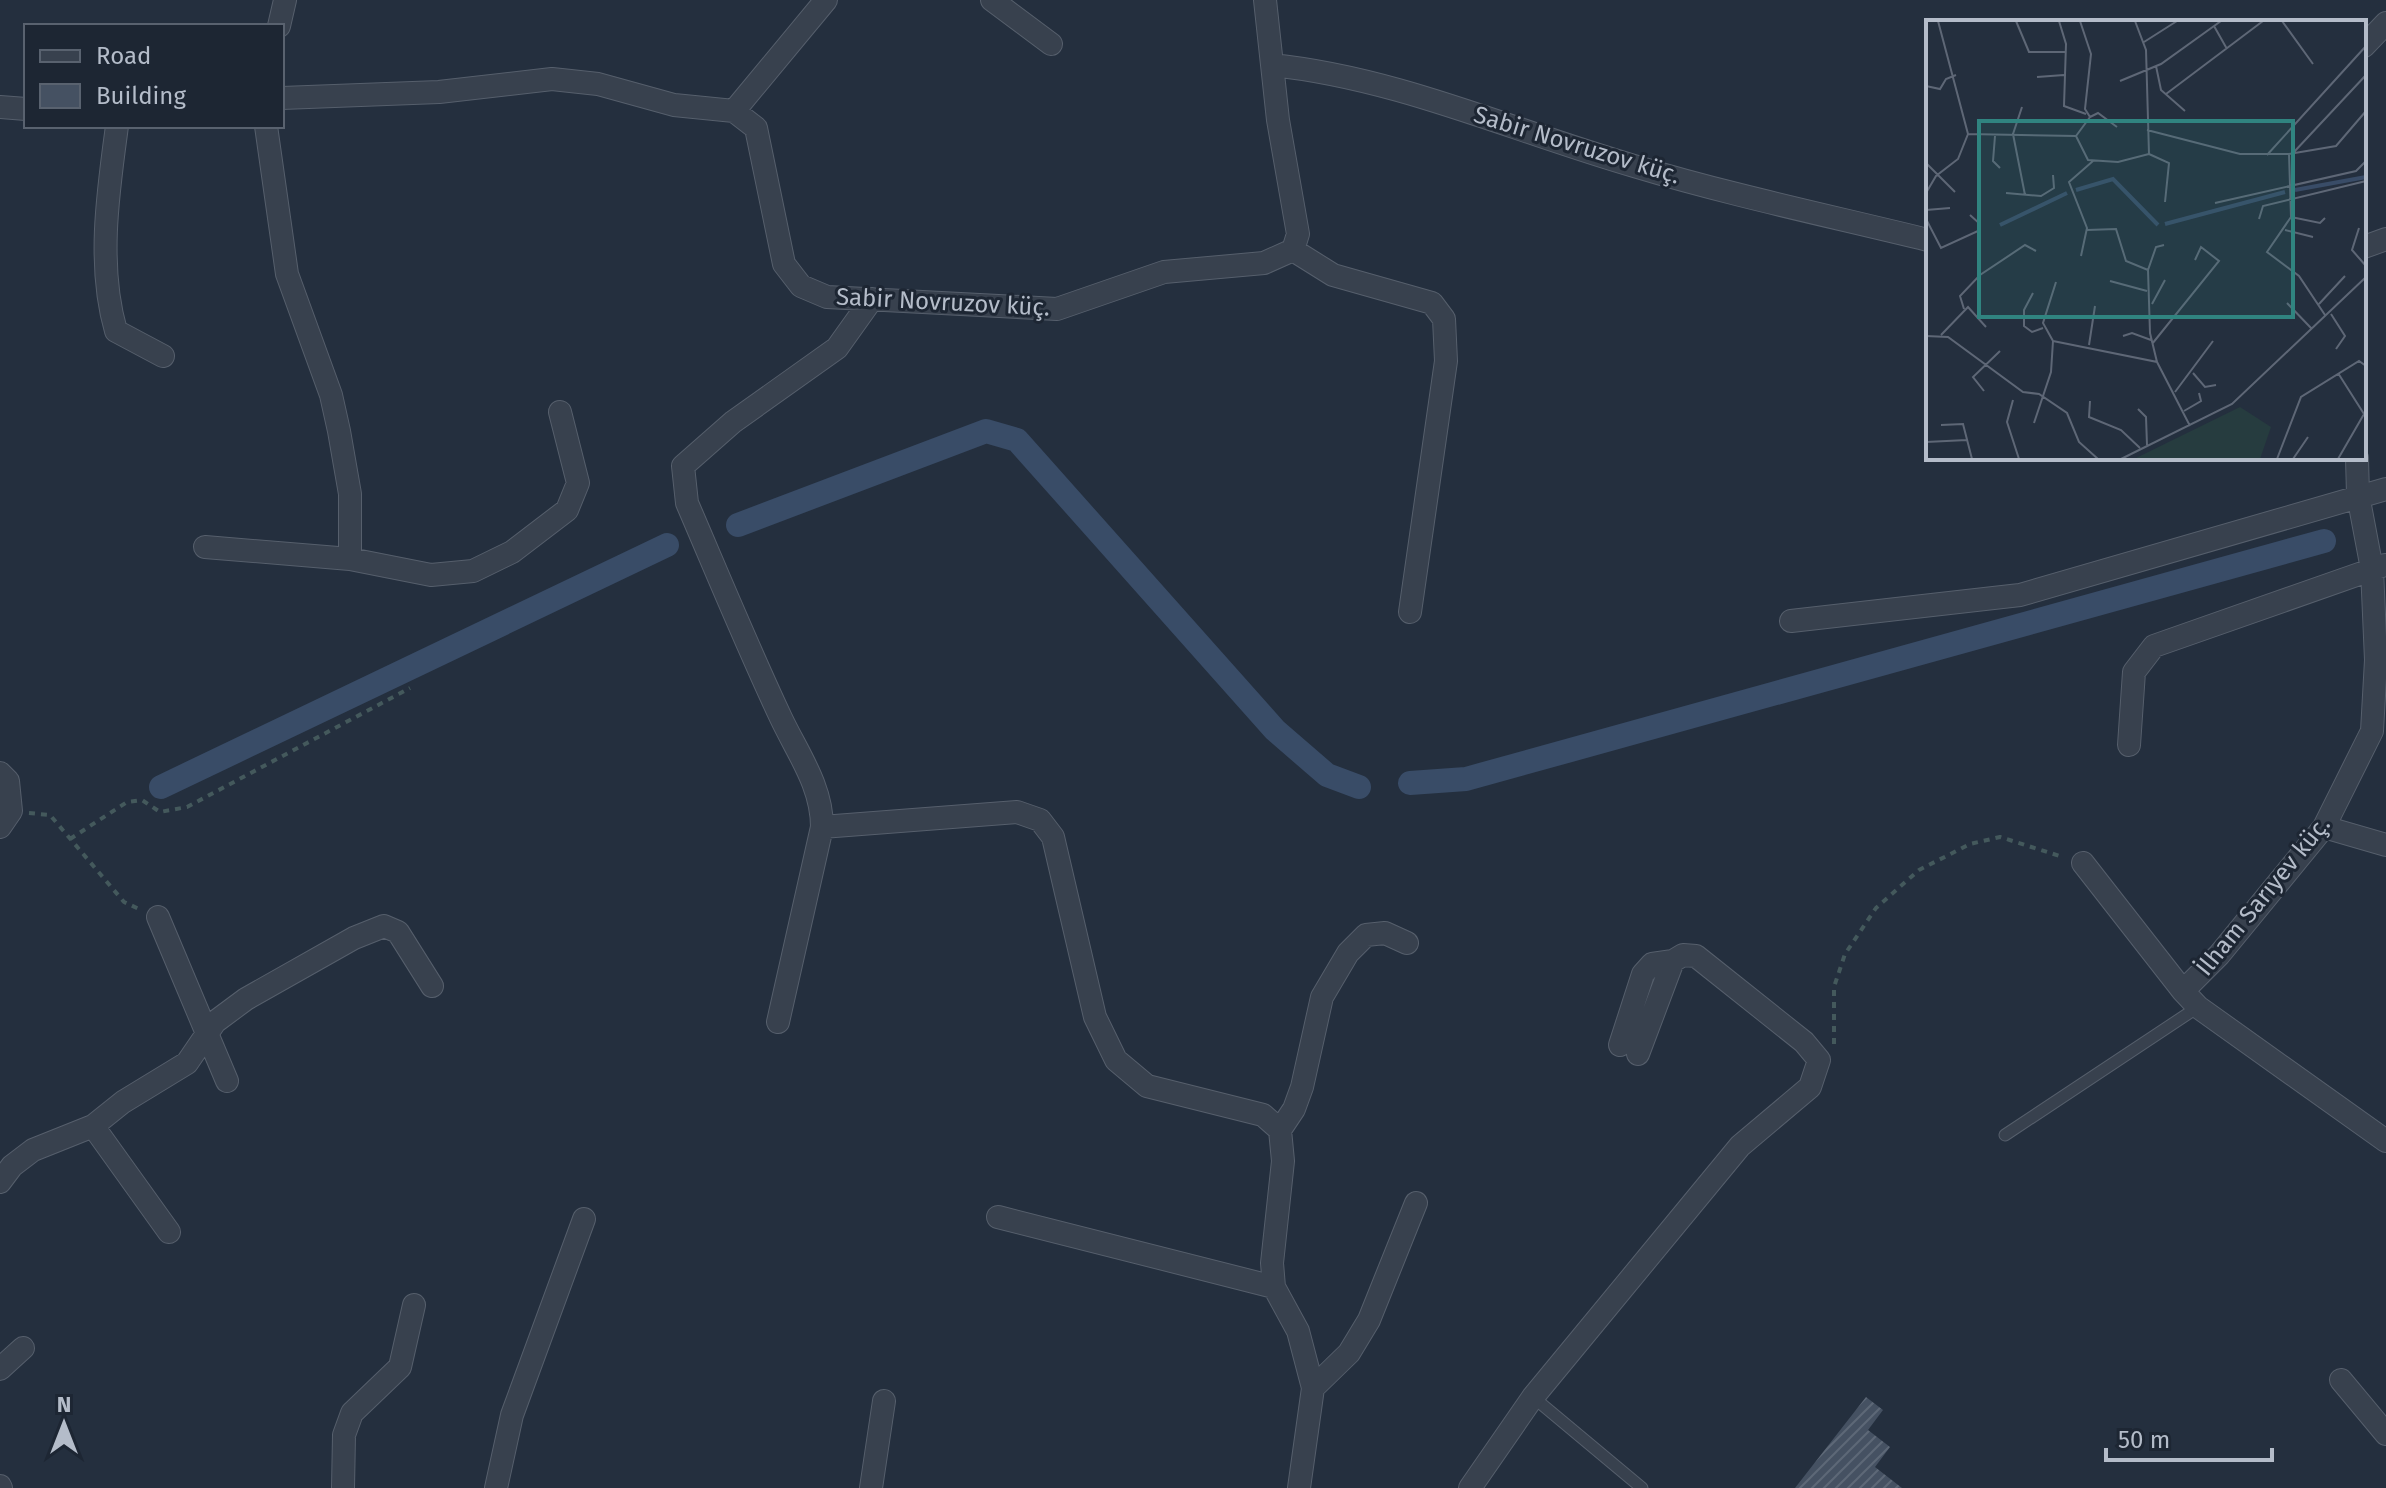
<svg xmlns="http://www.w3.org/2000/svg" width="2386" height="1488" font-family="'Fira Sans',sans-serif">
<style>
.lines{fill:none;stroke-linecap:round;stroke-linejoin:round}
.canal{stroke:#394c67;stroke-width:24}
.building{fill:url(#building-hatch)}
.service-casing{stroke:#565f6c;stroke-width:13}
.minor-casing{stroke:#565f6c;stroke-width:24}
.path{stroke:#44595c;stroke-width:4;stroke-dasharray:6 6;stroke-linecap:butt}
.service{stroke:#38414e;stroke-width:11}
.minor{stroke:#38414e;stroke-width:22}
.labels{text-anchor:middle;stroke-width:6;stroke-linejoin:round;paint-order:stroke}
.street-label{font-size:24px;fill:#b4bcc9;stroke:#1d2633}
.inset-river{fill:none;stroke:#394c67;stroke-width:4}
.inset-road{fill:none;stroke:#5e6776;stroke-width:2}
.view{fill:#308480;fill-opacity:0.15;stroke:#308480;stroke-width:4}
.inset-edge{fill:none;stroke:#b4bcc9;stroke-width:4}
</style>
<defs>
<pattern id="building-hatch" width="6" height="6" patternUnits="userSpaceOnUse" patternTransform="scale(2)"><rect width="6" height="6" fill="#455162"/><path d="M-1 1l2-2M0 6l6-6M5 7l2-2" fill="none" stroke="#5d6877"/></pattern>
</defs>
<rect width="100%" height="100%" fill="#242f3e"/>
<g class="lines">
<path class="canal" d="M738 525 986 431 1017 440 1275 730 1327 775 1359 787
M1410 783 1466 779 2324 541
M161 787 667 545"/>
</g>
<path class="building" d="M1866 1397 1883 1410 1868 1430 1890 1447 1875 1467 1902 1488H1795Z"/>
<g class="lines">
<defs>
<path id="service" d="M2005 1135 2198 1007
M1533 1397 1642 1488"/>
<path id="minor" d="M992 0 1051 44
M279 26 285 0
M2364 46 2386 23
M1272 65C1398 78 1513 131 1634 166 1730 195 1830 216 1928 240
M282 98 439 92 552 79 598 84 674 105 734 111 756 128 784 264 801 286 827 297 1057 309 1164 272 1264 263 1293 250 1298 234 1278 120 1265 0
M0 107 26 109
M734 111 826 0
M117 126C108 192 97 266 116 331L163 356
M266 126 287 274 331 395 339 431 350 494V559
M2364 247 2386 239
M1293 250 1333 275 1432 303 1444 319 1446 361 1410 612
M2357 458 2358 495 2372 569 2376 660 2372 731 2324 827 2219 955 2183 991 2198 1007 2386 1141
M205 547 350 559 431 575 473 571 512 552 567 510 578 483 560 412
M1791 621 2020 595 2386 489
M2129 745 2134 672 2154 646 2385 565
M0 773 8 781 11 811 0 827
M822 827 1017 812 1040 820 1053 837 1095 1017 1116 1060 1147 1086 1263 1115 1280 1130 1283 1161 1272 1263 1274 1287 1298 1331 1313 1388 1299 1488
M2324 827 2386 845
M2083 863 2183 991
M158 917 227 1081
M778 1022 822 827C822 786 798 754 781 718 748 648 718 575 687 503L683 466 733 422 837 348 872 299
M1620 1045 1643 974 1652 964 1673 961
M93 1126 169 1232
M1280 1130 1294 1109 1302 1087 1322 997 1348 953 1366 935 1385 933 1407 943
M0 1182 12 1166 33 1150 93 1126 123 1102 187 1063 215 1022 246 999 354 938 384 926 398 932 432 986
M998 1217 1274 1287
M0 1369 23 1348
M2341 1380 2386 1434
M1313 1388 1349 1353 1369 1320 1416 1203
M0 1486 1 1488
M343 1488 344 1435 352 1413 400 1367 414 1305
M496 1488 512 1415 584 1219
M871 1488 884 1401
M1470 1488 1533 1397 1740 1146 1810 1087 1819 1060 1804 1042 1696 956 1683 955 1673 961 1638 1054"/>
</defs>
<use href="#service" class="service-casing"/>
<use href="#minor" class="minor-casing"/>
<path class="path" d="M29 813 50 815 124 902 139 909
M70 839 127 802 142 800 160 812 187 807 410 688
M1834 1044V987L1845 954 1876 908 1919 870 1970 844 2000 837 2063 857"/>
<use href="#service" class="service"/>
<use href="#minor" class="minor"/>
</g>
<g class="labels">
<g class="street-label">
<text transform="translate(1577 145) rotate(17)" y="8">Sabir Novruzov küç.</text>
<text transform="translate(943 302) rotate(3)" y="8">Sabir Novruzov küç.</text>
<text transform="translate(2263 896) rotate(-51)" y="8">İlham Sarıyev küç.</text>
</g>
</g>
<g transform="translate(1926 20)">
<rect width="440" height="440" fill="#242f3e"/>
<path d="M314 387 345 407 334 439H208Z" fill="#263c3f"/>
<path class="inset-river" d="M150 170 187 159 232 205M369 170 440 157M239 204 359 172M74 205 141 173"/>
<path class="inset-road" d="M90 1 103 32H140M133 1 140 24 138 86 160 94M356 1 387 44M288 6 301 29M218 22 251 1M230 46 235 70 259 91M111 57 138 55M194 61 235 44 295 1M0 66 14 69 20 59 30 55M240 74 337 1M96 87 87 114 99 175M164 97 172 93 191 107M221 110 314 134H363L410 126 440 91M42 114 150 116 162 140 192 142 223 134 220 30 209 1M69 116 67 141 74 148M150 116 164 97 159 89 165 34 154 1M368 132 440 55M223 134 243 143 239 182M363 134 365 197 341 232 373 256 399 295M341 135 440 26M0 143 29 172M0 173 10 156 32 139 42 114 12 1M80 173 115 176 128 168 127 155M289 183 430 151 440 141M0 190 24 188M365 197 394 203 399 198M0 199 15 228 52 211 54 204 44 195M333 199 337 186 440 161M433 208 426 230 440 246M161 210 190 209 200 241 222 250 224 313 231 342M359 210 387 217M155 236 161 208 143 162 167 141M222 250 230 227 238 225M184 261 221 271M107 273 98 290V306L106 312 117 308M361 283 385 308M226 284 239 260M393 284 419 256M38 289 34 276 54 255 99 225 110 231M405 294 419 316 410 329M15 315 42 287 60 307M0 316 22 317 97 372 113 374 141 393 153 422 172 439M197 316 206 313 225 320M127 321 231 342 264 406M127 321 117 303 130 262M226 324 293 241 275 227 269 240M163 325 169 286M267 353 279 367 290 365M58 371 47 357 74 331M249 372 287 321M87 380 81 402 93 439M164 381 163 397 195 410 214 428M212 389 220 397 221 425M258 391 275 381 273 373M108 403 125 352 127 321M15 405 37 404 46 439M0 422 41 420M195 439 306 384 440 257M351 439 375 377 433 341 440 346M367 439 382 417M412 439 438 394 412 353"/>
<path class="view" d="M53 101H367V297H53Z"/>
<rect width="440" height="440" class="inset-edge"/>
</g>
<rect x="24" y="24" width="260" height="104" fill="#1d2633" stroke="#59626f" stroke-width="2"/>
<rect x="40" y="50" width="40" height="12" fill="#38414e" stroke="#59626f" stroke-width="2"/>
<text x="96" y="64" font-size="24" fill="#b4bcc9">Road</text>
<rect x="40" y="84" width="40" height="24" fill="#455162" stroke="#59626f" stroke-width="2"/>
<text x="96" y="104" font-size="24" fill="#b4bcc9">Building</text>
<g transform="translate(64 1424)" stroke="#1d2633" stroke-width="6" paint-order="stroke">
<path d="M0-6L14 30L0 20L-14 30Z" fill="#b4bcc9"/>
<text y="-12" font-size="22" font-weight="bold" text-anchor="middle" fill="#b4bcc9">N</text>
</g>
<path d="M2106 1448v12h166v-12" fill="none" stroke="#b4bcc9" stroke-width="4"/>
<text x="2118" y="1448" font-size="24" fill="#b4bcc9" stroke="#1d2633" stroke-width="6" paint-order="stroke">50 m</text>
</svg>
